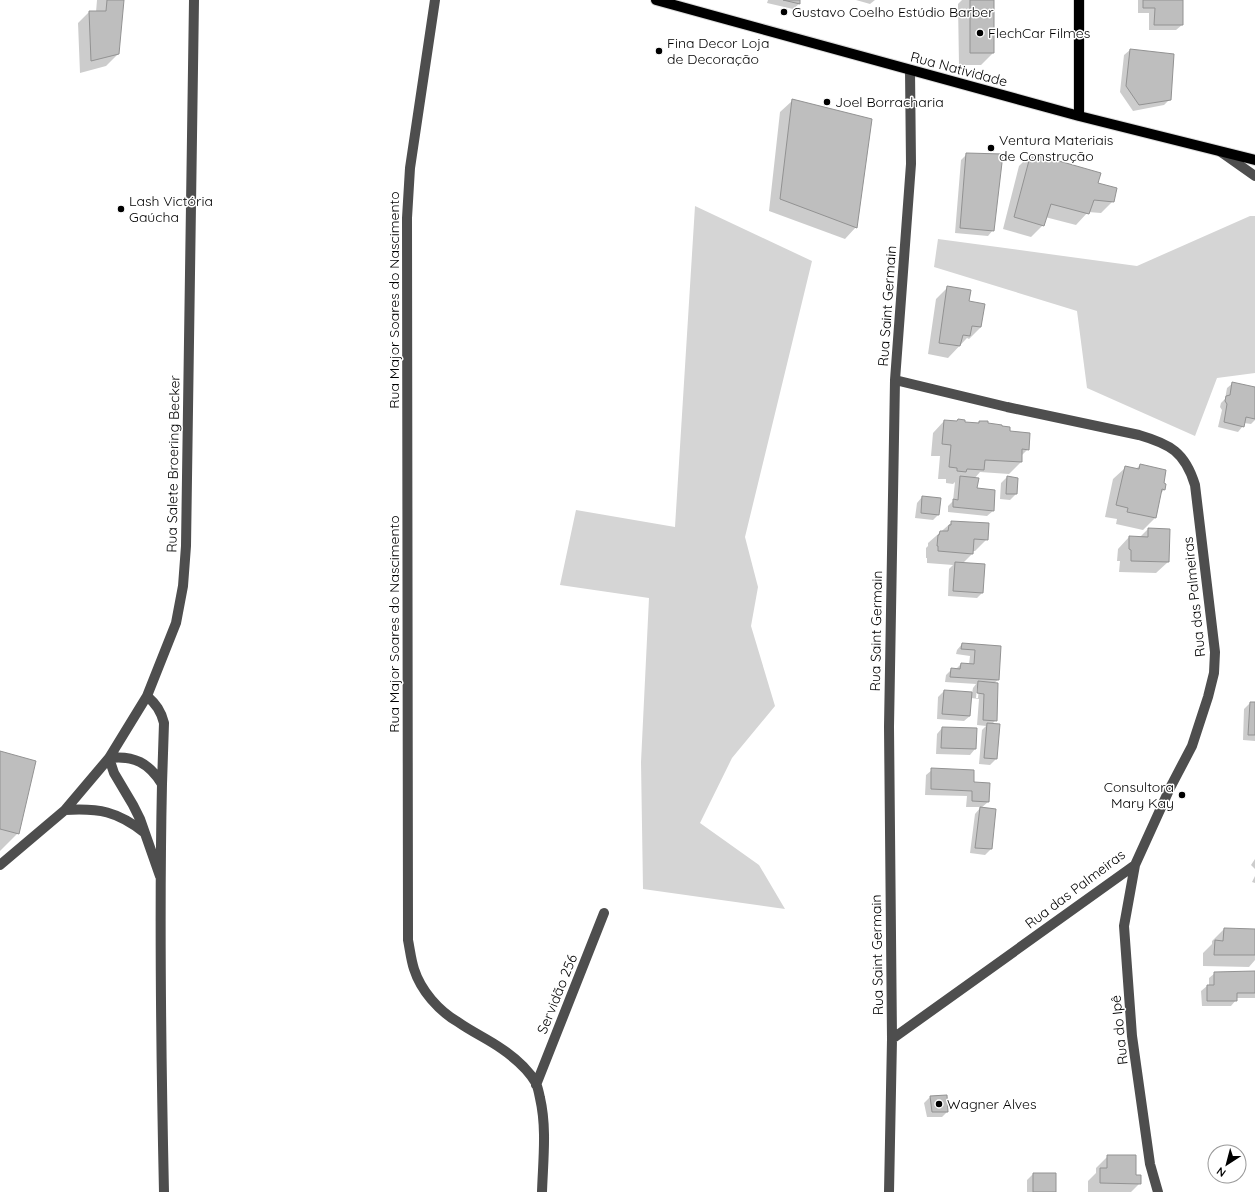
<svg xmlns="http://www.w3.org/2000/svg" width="1255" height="1192" font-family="Quicksand,sans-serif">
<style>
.green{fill:#d5d5d5}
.shadow{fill:#0003;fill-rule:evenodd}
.building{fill:#bebebe;stroke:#929292}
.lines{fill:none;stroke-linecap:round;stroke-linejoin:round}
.major-casing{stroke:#dbdbdb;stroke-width:12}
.minor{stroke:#4e4e4e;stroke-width:10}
.major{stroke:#000;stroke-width:10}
.poi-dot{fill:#000;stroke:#fff;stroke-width:1.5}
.labels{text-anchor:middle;stroke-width:3;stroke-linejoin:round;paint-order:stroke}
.poi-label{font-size:14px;fill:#000;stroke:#fff;text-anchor:start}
.street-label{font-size:14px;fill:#000;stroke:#fff}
</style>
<rect width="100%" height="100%" fill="#fff"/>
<path class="green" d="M695 206 812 261 745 537 758 587 751 626 775 706 732 758 700 823 759 865 785 909 643 889 641 762 649 598 560 585 576 510 675 527Z
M1250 216H1255V373L1217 378 1195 436 1087 388 1077 311 934 267 938 239 1137 266Z"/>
<path class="shadow" d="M97 0H123L118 54 106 66 80 73 78 23 89 12H96Z
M768 0H799V4L793 9 767 3Z
M856 0H875L870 4Z
M962 0H993V53L981 65H959L958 4Z
M1138 0H1182V25L1176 30H1149V13H1138Z
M1130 50 1170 99 1164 105 1133 111 1120 92 1124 55Z
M792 101 856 227 845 239 769 211 780 112Z
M967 154 993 230 988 236 955 233 961 160Z
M1031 154 1113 201 1101 213 1088 212 1076 225 1045 217 1043 225 1031 237 1003 229 1019 166Z
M948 287 968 302 984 305 981 327 969 339 967 338 948 358 928 354 936 299Z
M1233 383 1255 388V420L1251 424 1244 423 1243 426 1238 432 1218 427 1222 410 1220 407 1221 403 1225 399 1227 388Z
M944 421 977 424 979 422 987 424 1009 432 1028 449 1021 456V462L1009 474 980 472 974 479 976 489 993 511 987 516 948 512V506L953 501 955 482 953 484 946 483V479H938L940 456H931L933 433Z
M1140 465 1162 484 1164 490 1160 494 1155 518 1143 530 1116 524 1117 519 1105 517 1113 479 1125 468 1135 470Z
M1007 477 1016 494 1010 500 1000 499 1001 483Z
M922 497 939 514 933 520 915 518 917 503Z
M952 522 987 539 975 551H972V554L962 564 982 593 977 598 948 596 949 569 953 565 927 563V558H926V548L928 546V543Z
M1148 529 1168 562 1156 573 1119 572 1120 561H1117L1118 549 1129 537H1140Z
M962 644 1000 646 998 680 994 683 996 720 992 724 999 725 996 759 990 765 979 764 982 730 986 726 977 725 979 699 971 698 970 716 964 721 937 719 938 697 944 691 972 693 973 688 976 684 945 682 946 675 951 670 956 669 961 664H969L970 656 956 654 957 650ZM977 687H979L978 698H976Z
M1250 703H1255V741L1243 740 1244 709Z
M942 728 976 729 975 749 970 755 936 754 937 734Z
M0 752 18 833 0 851Z
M932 770 973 783 988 802 981 808 991 849 985 855 970 853 975 814 981 807H966L967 796 925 795 926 775Z
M1255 859V869L1251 865Z
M1255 876V883L1252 882Z
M1224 929 1255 930V960L1249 967 1203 966V953L1212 944V941Z
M1255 972V998H1236V1000L1231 1006H1202L1201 991 1207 986H1209V978L1215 973Z
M946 1096 947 1112 942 1117H927L924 1103 930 1097Z
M1108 1156 1135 1176 1140 1183 1131 1192H1088V1181L1096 1173V1168Z
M1033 1174 1055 1192H1027V1180Z"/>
<path class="building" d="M107 0H124L119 54 91 61 89 11H106Z
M783 0H800V4Z
M970 0H994V53H970Z
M1143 0H1183V25H1154L1155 8H1143Z
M1130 49 1174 54 1171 100 1139 105 1126 86Z
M792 99 872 119 857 228 780 199Z
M966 153 1003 154 994 231 960 228Z
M1031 153 1101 173 1098 183 1117 188 1114 202 1094 200 1089 214 1051 204 1044 226 1014 217Z
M947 286 971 290 969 301 985 304 981 327 972 326 970 336 963 335 960 346 939 343Z
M1232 382 1255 387V419L1246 417 1244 427 1224 422 1227 404 1225 401 1226 396 1230 395Z
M958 419 965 420V422L979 423V421H988V423L1002 425V426L1010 427V431L1030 433 1029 450 1022 449V462L985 460 984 470 967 469 966 472 957 471V468L949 467 951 445 942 444 944 420 957 421Z
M1140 464 1166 470 1164 483 1166 484 1165 490 1162 489 1156 518 1127 512 1128 508 1116 505 1125 466 1139 469Z
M960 476 979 478 977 488 995 490 994 511 953 507V499L958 500Z
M1007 476 1018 478 1017 494H1006Z
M922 496 941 498 939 515 921 513Z
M951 521 989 523 988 540 974 539 973 554 938 551V546H937L938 535H939L940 531H948L949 525H951Z
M1148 528 1170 529 1169 562 1131 561V550L1129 549V536L1148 537Z
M955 562 985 564 983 593 953 591Z
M962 643 1001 646 999 680 950 677 951 668 960 669 961 663 974 664 975 650 961 649Z
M978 681 998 683 997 721 983 720 984 694 977 693Z
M944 690 972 692 970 716 942 714Z
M1250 702H1255V735H1248Z
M987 723 1000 724 997 759 984 758Z
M942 727 977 728 976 749 941 748Z
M0 751 36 761 19 834 0 829Z
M931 768 974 770V782L990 783 989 802 972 801V791L931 789Z
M980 807 996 809 992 849 975 848Z
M1224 928 1255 929V955H1214L1215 940 1223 941Z
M1255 971V993H1237V1001H1207V985H1214V972Z
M947 1095 948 1112H932L930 1096Z
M1107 1155H1136V1175H1141V1184L1100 1183V1168H1107Z
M1033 1173H1056V1192H1033Z"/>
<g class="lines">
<defs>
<path id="major" d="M656 0 1079 116 1255 160
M1079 0V116"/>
</defs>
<use href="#major" class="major-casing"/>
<path class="minor" d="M435 0 410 168 407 218 408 940C410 950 411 960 414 969 421 991 439 1011 458 1022 472 1032 488 1039 502 1049 515 1058 528 1069 536 1083 538 1088 539 1093 540 1098 547 1128 543 1161 542 1192
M1221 152 1255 176
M147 696C156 704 161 711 164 723L162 784
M65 810C99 808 117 811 145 833
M0 865 65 810 109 758 147 696 176 623 183 586 186 546 194 0
M1135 865 1124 926 1132 1036 1150 1164 1158 1192
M160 876 140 819 133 805 114 773 109 758C134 755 149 763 162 784 159 920 161 1056 164 1192
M892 1039 1135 865 1170 788 1192 746 1208 697 1214 673 1215 652 1195 485C1185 452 1170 444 1139 435L1007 407 895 380
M536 1085 604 913
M889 1192 892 1039 889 727 895 380 911 164 910 70"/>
<use href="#major" class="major"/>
</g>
<g class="poi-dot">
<circle cx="784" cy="12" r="4"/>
<circle cx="980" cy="33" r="4"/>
<circle cx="659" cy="51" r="4"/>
<circle cx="827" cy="102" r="4"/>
<circle cx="991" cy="148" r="4"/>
<circle cx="121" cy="209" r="4"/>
<circle cx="1182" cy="795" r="4"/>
<circle cx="939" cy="1104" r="4"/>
</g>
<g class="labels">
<g class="poi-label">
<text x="792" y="17">Gustavo Coelho Estúdio Barber</text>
<text x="988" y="38">FlechCar Filmes</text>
<text x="667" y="48">Fina Decor Loja<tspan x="667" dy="16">de Decoração</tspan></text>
<text x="835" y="107">Joel Borracharia</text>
<text x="999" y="145">Ventura Materiais<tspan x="999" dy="16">de Construção</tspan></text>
<text x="129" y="206">Lash Victória<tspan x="129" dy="16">Gaúcha</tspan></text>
<text x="1174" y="792" text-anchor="end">Consultora<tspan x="1174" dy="16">Mary Kay</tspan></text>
<text x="947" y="1109">Wagner Alves</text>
</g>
<g class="street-label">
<text transform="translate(959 69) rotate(15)" y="5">Rua Natividade</text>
<text transform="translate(394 300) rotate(-90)" y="5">Rua Major Soares do Nascimento</text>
<text transform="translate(887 306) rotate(-86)" y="5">Rua Saint Germain</text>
<text transform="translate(173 464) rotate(-89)" y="5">Rua Salete Broering Becker</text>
<text transform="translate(1194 597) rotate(-96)" y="5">Rua das Palmeiras</text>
<text transform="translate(394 624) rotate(-90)" y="5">Rua Major Soares do Nascimento</text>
<text transform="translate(876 631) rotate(-89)" y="5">Rua Saint Germain</text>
<text transform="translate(1075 889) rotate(-37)" y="5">Rua das Palmeiras</text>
<text transform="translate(877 955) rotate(-91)" y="5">Rua Saint Germain</text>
<text transform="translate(557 994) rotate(-68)" y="5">Servidão 256</text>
<text transform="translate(1119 1030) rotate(-96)" y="5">Rua do Ipê</text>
</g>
</g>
<g transform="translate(1227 1164) rotate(216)"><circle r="19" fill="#ffffff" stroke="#999999"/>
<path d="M0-3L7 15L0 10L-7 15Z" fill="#000000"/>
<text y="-6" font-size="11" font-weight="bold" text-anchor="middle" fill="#000000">N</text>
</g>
</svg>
